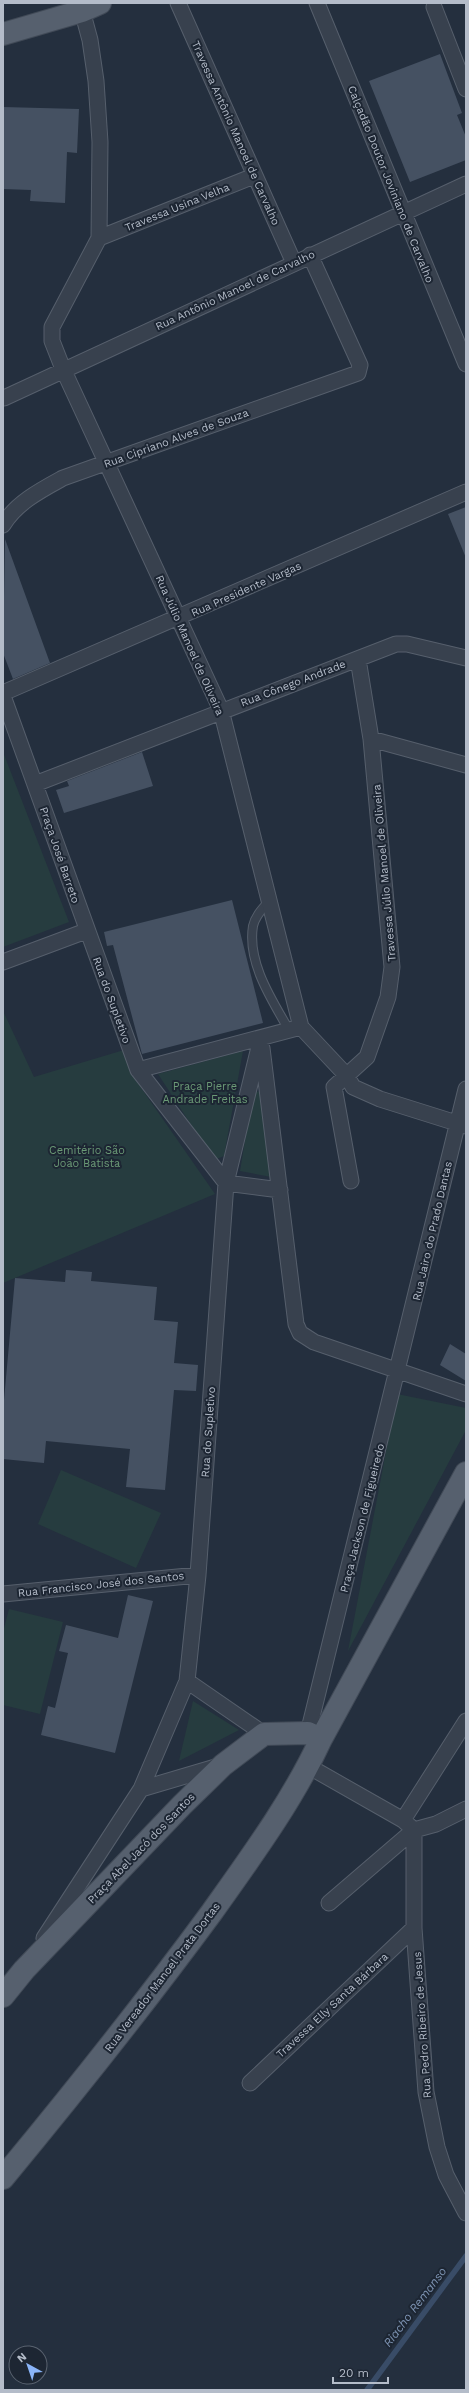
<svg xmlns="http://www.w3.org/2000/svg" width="469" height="2393" font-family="'Work Sans',sans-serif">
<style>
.green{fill:#263c3f}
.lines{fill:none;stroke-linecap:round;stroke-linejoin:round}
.stream{stroke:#394c67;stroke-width:5.5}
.building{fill:#455162}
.lane-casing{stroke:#565f6c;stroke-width:10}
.street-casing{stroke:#565f6c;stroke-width:17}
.primary-casing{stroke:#414a57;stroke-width:24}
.lane{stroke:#38414e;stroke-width:8}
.street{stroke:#38414e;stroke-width:15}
.primary{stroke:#56606e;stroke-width:22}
.labels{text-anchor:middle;stroke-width:4;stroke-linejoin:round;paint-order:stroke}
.street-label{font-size:11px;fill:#b4bcc9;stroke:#1d2633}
.park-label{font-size:11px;fill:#6b9a76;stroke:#1d2633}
.water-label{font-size:12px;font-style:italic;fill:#7c92b1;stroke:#1d2633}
</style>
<rect width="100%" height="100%" fill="#242f3e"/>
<path class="green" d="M3 752 69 922 3 947Z
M3 1011 34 1077 124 1050 130 1072 215 1194 3 1283Z
M243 1051 224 1156 214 1160 158 1074Z
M264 1091 271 1177 240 1171 253 1092Z
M397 1394 466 1408V1430L348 1651Z
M61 1470 161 1513 136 1568 38 1524Z
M9 1609 63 1622 40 1714 3 1705V1632Z
M193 1701 239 1730 179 1761Z"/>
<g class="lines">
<path class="stream" d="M367 2390 466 2256"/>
</g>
<path class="building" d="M440 54 462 113 457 115 466 137V160L410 182 369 81Z
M3 107 79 109 77 153 67 152 65 203 30 201 31 190 3 189Z
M466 507V558L448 514Z
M5 539 50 663 13 679 3 653Z
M142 752 153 786 64 813 56 790 69 786 67 781Z
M232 900 263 1023 142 1054 113 945 107 946 104 932Z
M66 1270 92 1272 91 1281 157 1287 154 1320 178 1322 174 1363 198 1365 196 1391 174 1390 165 1490 126 1487 130 1449 46 1441 44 1463 3 1459V1411L15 1278 65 1282Z
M450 1344 466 1354V1381L440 1365Z
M128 1595 153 1601 115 1753 41 1735 48 1706 55 1708 68 1653 59 1651 66 1625 118 1638Z"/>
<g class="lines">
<defs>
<path id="lane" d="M269 901C263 908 255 916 253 926 247 963 272 1000 289 1030"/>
<path id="street" d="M80 3 90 40 96 81 100 142 99 238 52 327V341L63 369 221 710 301 1027 347 1076 353 1087 380 1099 466 1126
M178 3 294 263
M317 3 466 364
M434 7 466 89
M99 238 254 176
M4 398 466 184
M3 525C16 503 41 490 63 478L358 373 360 365 310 255
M3 693 466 492
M3 696 138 1070 226 1183 280 1190
M371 739 466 765
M35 784 396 644H407L466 658
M3 962 86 931
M262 1048 296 1324 300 1333 314 1342 466 1394
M138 1070 301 1027
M351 1181 334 1087 367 1057 388 997 392 967 371 739 358 659
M3 1594 198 1575
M187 1681 264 1734
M308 1733 466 1089
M308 1766 403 1820 414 1830 436 1824 466 1809
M141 1789 219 1766
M403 1820 466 1721
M414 1830V1928L426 2092 437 2147 446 2175 466 2213
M329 1903 414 1830
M44 1938 141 1789 187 1681 198 1575 226 1183 261 1039
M250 2083 414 1928"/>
<path id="primary" d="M3 34 82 11 100 3
M321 1739 466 1473
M3 1996 24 1970 182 1805 223 1765 264 1734 308 1733 321 1739C293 1800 251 1857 212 1912 145 2003 75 2091 3 2178"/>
</defs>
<use href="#lane" class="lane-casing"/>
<use href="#street" class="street-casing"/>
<use href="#primary" class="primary-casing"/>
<use href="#lane" class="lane"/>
<use href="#street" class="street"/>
<use href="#primary" class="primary"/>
</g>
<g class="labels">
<g class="street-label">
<text transform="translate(236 133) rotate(66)" y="4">Travessa Antônio Manoel de Carvalho</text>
<text transform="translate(391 184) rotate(68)" y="4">Calçadão Doutor Joviniano de Carvalho</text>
<text transform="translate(177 207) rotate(-22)" y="4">Travessa Usina Velha</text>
<text transform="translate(235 290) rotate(-25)" y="4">Rua Antônio Manoel de Carvalho</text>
<text transform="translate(176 438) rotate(-20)" y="4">Rua Cipriano Alves de Souza</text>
<text transform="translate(246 589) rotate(-24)" y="4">Rua Presidente Vargas</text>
<text transform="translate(190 645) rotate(66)" y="4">Rua Júlio Manoel de Oliveira</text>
<text transform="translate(293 683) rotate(-21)" y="4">Rua Cônego Andrade</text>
<text transform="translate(60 855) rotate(71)" y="4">Praça José Barreto</text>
<text transform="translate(384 873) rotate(-95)" y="4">Travessa Júlio Manoel de Oliveira</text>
<text transform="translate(112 1000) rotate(70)" y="4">Rua do Supletivo</text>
<text transform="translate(432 1231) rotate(-77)" y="4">Rua Jairo do Prado Dantas</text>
<text transform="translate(208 1432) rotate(-86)" y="4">Rua do Supletivo</text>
<text transform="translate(362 1518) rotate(-76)" y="4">Praça Jackson de Figueiredo</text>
<text transform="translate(101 1584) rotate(-6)" y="4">Rua Francisco José dos Santos</text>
<text transform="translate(141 1848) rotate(-46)" y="4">Praça Abel Jacó dos Santos</text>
<text transform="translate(162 1977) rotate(-53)" y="4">Rua Vereador Manoel Prata Dortas</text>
<text transform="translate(332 2005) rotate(-43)" y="4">Travessa Elly Santa Bárbara</text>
<text transform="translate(422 2025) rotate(-94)" y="4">Rua Pedro Ribeiro de Jesus</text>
</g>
<g class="park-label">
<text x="205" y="1090">Praça Pierre<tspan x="205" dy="13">Andrade Freitas</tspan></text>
<text x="87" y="1154">Cemitério São<tspan x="87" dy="13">João Batista</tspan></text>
</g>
<g class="water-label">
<text transform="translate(415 2307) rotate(-53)" y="4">Riacho Remanso</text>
</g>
</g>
<rect width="469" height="2393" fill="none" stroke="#b4bcc9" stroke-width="8"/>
<g transform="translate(28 2365) rotate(320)"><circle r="19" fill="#1d2633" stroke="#59626f"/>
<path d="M0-3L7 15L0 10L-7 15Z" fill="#8ab4f8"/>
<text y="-6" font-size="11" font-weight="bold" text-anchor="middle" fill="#b4bcc9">N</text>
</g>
<path d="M333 2377v6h55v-6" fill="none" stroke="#b4bcc9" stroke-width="2"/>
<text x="339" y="2377" font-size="12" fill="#b4bcc9" stroke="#1d2633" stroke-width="3" paint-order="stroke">20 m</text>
</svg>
